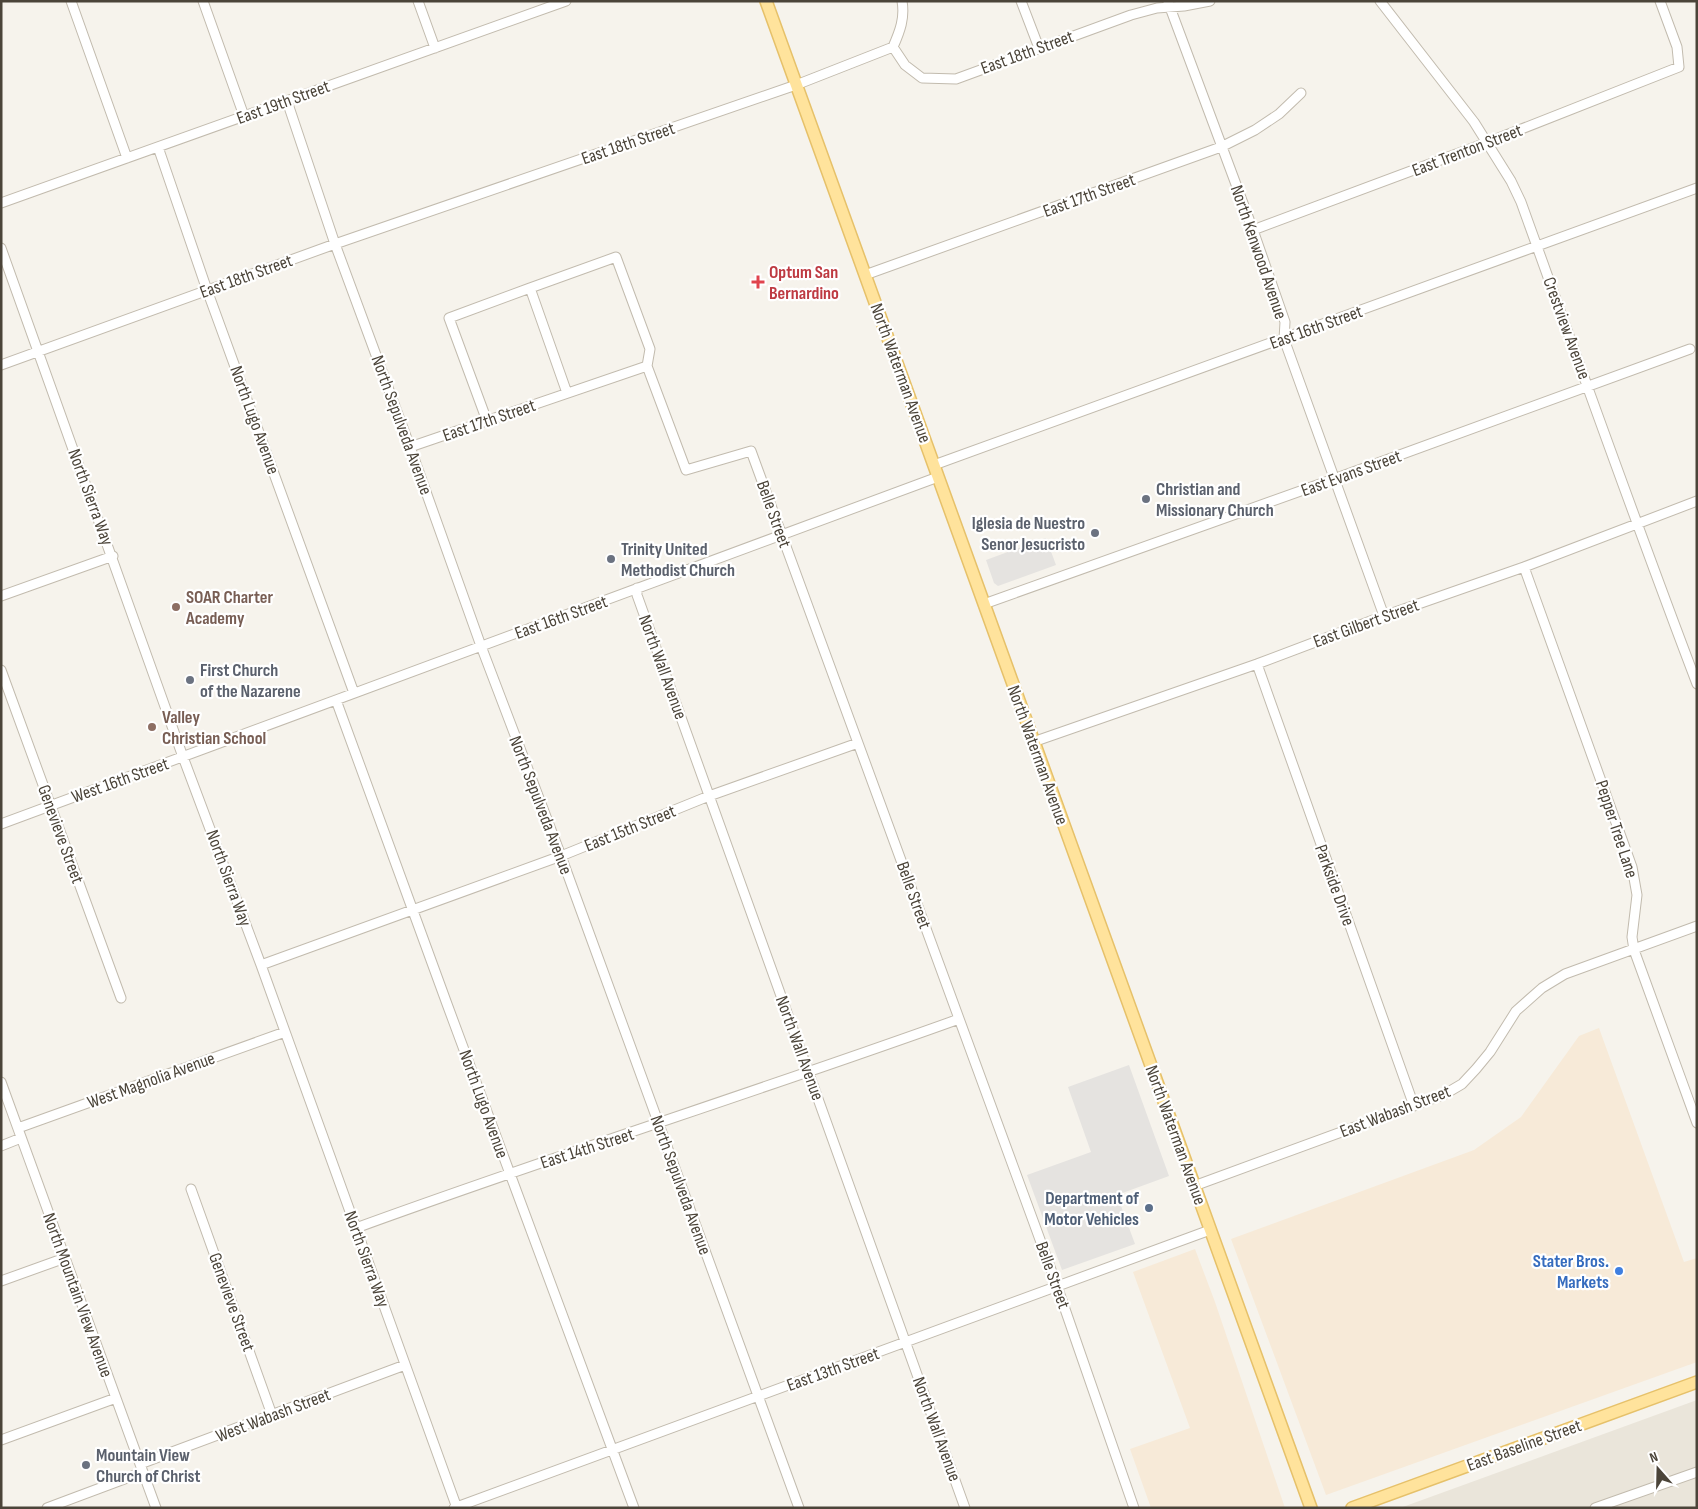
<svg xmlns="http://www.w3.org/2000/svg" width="1698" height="1509" font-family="'Sofia Sans Condensed',sans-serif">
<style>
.residential{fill:#eae5da}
.commercial{fill:#f7ead8}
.parking{fill:#e5e3e0}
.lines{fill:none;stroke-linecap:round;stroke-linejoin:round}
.minor-casing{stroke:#c2bbae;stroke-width:11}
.major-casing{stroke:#e6c16a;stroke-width:14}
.minor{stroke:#fff;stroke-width:9}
.major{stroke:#ffe39c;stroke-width:11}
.health-dot{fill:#e0444e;stroke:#fff;stroke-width:2}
.worship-dot{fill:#6b7280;stroke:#fff;stroke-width:2}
.education-dot{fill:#8d6e63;stroke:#fff;stroke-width:2}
.service-dot{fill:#5c6f8a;stroke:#fff;stroke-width:2}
.shop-dot{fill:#3f7fe0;stroke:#fff;stroke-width:2}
.labels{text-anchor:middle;stroke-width:4.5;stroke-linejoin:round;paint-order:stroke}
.street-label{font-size:18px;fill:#4b4439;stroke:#fff}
.health-label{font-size:18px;font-weight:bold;fill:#be3a42;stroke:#fff;text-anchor:start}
.worship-label{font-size:18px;font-weight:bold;fill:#5b616d;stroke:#fff;text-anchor:start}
.education-label{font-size:18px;font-weight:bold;fill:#785e54;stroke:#fff;text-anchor:start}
.service-label{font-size:18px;font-weight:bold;fill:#4e5e75;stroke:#fff;text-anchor:end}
.shop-label{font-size:18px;font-weight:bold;fill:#366cbe;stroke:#fff;text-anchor:end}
</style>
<rect width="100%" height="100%" fill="#f6f3ec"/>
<path class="residential" d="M1697 1400V1508H1400Z"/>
<path class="commercial" d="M1599 1028 1684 1262 1697 1258V1362L1326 1495 1231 1239 1474 1150 1521 1117 1579 1036Z
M1195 1249 1215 1302 1285 1508H1151L1130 1449 1190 1428 1133 1272Z"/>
<path class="parking" d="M1046 538 1056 565 998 586 994 583 986 560Z
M1129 1065 1169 1176 1117 1195 1135 1244 1062 1270 1027 1175 1091 1152 1068 1087Z"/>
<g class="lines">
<defs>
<path id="minor" d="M71 1 127 158
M203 1 244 116
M418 1 435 48
M1021 1 1039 48
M1380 1 1474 122 1511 181 1521 202C1579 363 1636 524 1697 684
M1168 2 1253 230 1285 322 1284 339 1384 616
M893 47C900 31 905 18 902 1
M287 101 335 244 410 447 481 646 561 856 799 1508
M158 147 207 290 354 693
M1 203 566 1
M1253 230 1486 143 1679 67 1677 47 1660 1
M1 248 183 757 261 965 457 1508
M865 275 1221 147 1255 130 1279 114 1301 93
M530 288 616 257 650 349 647 366
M1 365 335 244 796 85 893 47 905 65 922 78 956 79 1131 15 1157 8 1184 6 1210 1
M647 366 686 470 751 451 1057 1286 1134 1508
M487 421 449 318 530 288 567 393
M410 447 647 366
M934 465 1697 188
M1524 567 1632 867 1637 895 1632 937 1634 950 1697 1123
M637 588V595L965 1508
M1 596 113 556
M984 604 1334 479 1690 349
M1257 664 1414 1106
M1 670 121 998
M336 700 447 1004 634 1508
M1033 742 1257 664 1384 616 1524 567 1697 501
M1 824 938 477
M261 965 561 856 709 796 858 743
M1 1082 156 1508
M18 1128 285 1032
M1 1146 21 1138
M1194 1186 1445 1094 1462 1084 1476 1069 1490 1052 1516 1011 1542 988 1565 974 1697 926
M191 1189 272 1415
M356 1228C556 1155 759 1091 959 1019
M1 1281 65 1258
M1 1440 116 1398
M140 1464 405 1365
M47 1508 143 1472
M454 1508 1210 1230
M1595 1508 1697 1472"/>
<path id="major" d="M766 1 1311 1508
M1352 1508 1697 1382"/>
</defs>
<use href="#minor" class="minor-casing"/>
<use href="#major" class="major-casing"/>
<use href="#minor" class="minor"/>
<use href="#major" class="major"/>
</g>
<path class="health-dot" d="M755.5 274.5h5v5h5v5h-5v5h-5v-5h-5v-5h5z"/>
<g class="worship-dot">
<circle cx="1146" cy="499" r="5"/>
<circle cx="1095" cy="533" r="5"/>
<circle cx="611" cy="559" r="5"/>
<circle cx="190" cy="680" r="5"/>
<circle cx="86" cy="1465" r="5"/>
</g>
<g class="education-dot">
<circle cx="176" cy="607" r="5"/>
<circle cx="152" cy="727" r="5"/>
</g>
<circle class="service-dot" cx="1149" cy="1208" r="5"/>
<circle class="shop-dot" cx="1619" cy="1271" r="5"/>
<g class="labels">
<g class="street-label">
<text transform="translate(1027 52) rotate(-20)" y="6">East 18th Street</text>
<text transform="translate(283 102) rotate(-20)" y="6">East 19th Street</text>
<text transform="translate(628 143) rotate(-19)" y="6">East 18th Street</text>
<text transform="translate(1467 150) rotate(-21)" y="6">East Trenton Street</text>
<text transform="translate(1089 195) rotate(-20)" y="6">East 17th Street</text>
<text transform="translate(1259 252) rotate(71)" y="6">North Kenwood Avenue</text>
<text transform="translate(246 276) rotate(-20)" y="6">East 18th Street</text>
<text transform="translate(1316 327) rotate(-20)" y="6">East 16th Street</text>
<text transform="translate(1567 328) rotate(70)" y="6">Crestview Avenue</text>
<text transform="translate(901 373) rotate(70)" y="6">North Waterman Avenue</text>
<text transform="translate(255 420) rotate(70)" y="6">North Lugo Avenue</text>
<text transform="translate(489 420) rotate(-19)" y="6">East 17th Street</text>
<text transform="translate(402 425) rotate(70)" y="6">North Sepulveda Avenue</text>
<text transform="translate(1351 473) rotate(-20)" y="6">East Evans Street</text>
<text transform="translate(91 497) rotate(70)" y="6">North Sierra Way</text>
<text transform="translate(774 514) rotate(70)" y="6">Belle Street</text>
<text transform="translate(561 617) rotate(-20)" y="6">East 16th Street</text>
<text transform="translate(1366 623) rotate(-20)" y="6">East Gilbert Street</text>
<text transform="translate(663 667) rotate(70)" y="6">North Wall Avenue</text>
<text transform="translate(1038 755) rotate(70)" y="6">North Waterman Avenue</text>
<text transform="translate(120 780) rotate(-20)" y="6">West 16th Street</text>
<text transform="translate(541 805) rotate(69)" y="6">North Sepulveda Avenue</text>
<text transform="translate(630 828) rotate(-22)" y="6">East 15th Street</text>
<text transform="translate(1617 829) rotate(72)" y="6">Pepper Tree Lane</text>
<text transform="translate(61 834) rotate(70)" y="6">Genevieve Street</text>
<text transform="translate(229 878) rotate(70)" y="6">North Sierra Way</text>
<text transform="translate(1335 885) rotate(70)" y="6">Parkside Drive</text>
<text transform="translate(914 895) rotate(70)" y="6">Belle Street</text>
<text transform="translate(800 1048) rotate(70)" y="6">North Wall Avenue</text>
<text transform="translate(151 1080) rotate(-20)" y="6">West Magnolia Avenue</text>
<text transform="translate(484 1104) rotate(70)" y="6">North Lugo Avenue</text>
<text transform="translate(1395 1111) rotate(-21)" y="6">East Wabash Street</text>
<text transform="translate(1176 1135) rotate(70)" y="6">North Waterman Avenue</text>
<text transform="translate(587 1148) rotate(-18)" y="6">East 14th Street</text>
<text transform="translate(681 1185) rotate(70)" y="6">North Sepulveda Avenue</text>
<text transform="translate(367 1259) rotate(70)" y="6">North Sierra Way</text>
<text transform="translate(1053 1275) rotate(70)" y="6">Belle Street</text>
<text transform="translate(78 1295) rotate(70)" y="6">North Mountain View Avenue</text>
<text transform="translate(232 1302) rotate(70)" y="6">Genevieve Street</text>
<text transform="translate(833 1369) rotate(-20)" y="6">East 13th Street</text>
<text transform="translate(273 1415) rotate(-21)" y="6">West Wabash Street</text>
<text transform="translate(937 1429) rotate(70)" y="6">North Wall Avenue</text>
<text transform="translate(1524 1445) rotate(-20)" y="6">East Baseline Street</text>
</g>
<g class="health-label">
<text x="769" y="278">Optum San<tspan x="769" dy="21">Bernardino</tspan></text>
</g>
<g class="worship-label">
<text x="1156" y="495">Christian and<tspan x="1156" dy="21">Missionary Church</tspan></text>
<text x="1085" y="529" text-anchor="end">Iglesia de Nuestro<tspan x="1085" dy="21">Senor Jesucristo</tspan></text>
<text x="621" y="555">Trinity United<tspan x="621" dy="21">Methodist Church</tspan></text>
<text x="200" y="676">First Church<tspan x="200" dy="21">of the Nazarene</tspan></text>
<text x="96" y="1461">Mountain View<tspan x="96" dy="21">Church of Christ</tspan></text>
</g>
<g class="education-label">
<text x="186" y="603">SOAR Charter<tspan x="186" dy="21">Academy</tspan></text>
<text x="162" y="723">Valley<tspan x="162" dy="21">Christian School</tspan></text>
</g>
<g class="service-label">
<text x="1139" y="1204">Department of<tspan x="1139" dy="21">Motor Vehicles</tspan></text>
</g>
<g class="shop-label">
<text x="1609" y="1267">Stater Bros.<tspan x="1609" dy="21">Markets</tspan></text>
</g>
</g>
<rect width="1698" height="1509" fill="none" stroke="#4b4439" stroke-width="5"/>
<g transform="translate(1658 1469) rotate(340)" stroke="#ffffff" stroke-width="4" paint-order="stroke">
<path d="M0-4L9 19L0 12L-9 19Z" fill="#4b4439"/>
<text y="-8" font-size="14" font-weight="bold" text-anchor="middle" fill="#4b4439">N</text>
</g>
</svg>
